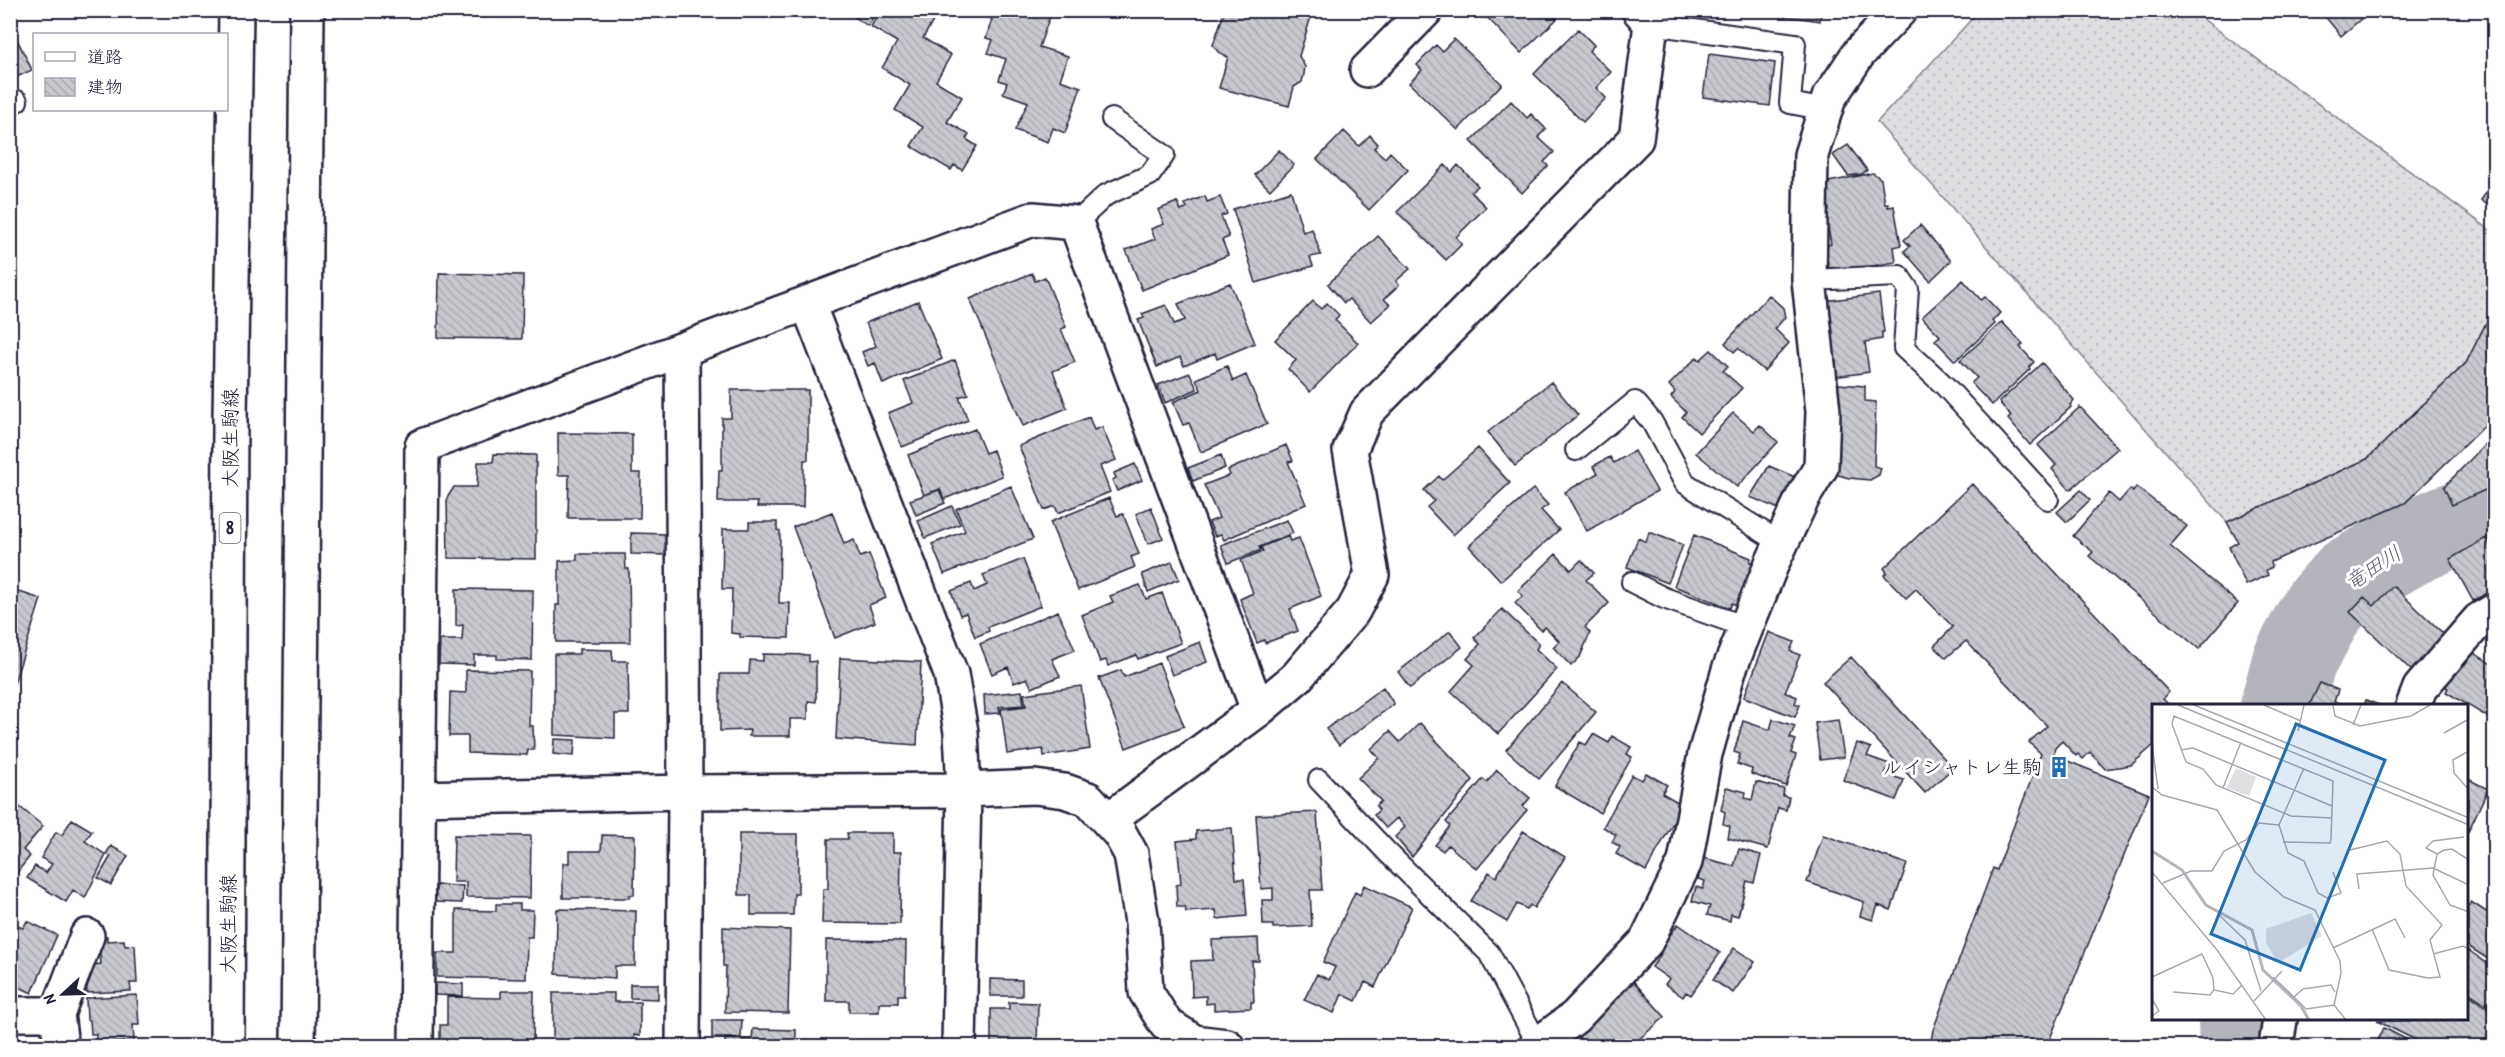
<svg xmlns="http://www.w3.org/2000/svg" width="2505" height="1057" font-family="'Patrick Hand','Klee One',sans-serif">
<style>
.grass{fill:url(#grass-dots);stroke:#80808e;stroke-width:1.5}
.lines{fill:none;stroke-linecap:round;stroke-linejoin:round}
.river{stroke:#b4b4bc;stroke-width:84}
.building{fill:url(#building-back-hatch);stroke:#22223b;stroke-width:1.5}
.service-casing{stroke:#22223b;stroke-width:24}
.minor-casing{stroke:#22223b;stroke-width:38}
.primary-casing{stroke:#22223b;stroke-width:38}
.service{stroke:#fff;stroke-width:20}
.minor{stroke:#fff;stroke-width:33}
.primary{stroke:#fff;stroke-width:33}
.labels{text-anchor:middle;stroke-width:6;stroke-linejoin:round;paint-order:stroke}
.shield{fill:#fff;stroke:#646476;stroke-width:1.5}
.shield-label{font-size:18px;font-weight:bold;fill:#22223b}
.street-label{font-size:20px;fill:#22223b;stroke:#fff}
.poi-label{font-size:20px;fill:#22223b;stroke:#fff;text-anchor:end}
.water-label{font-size:21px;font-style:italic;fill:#5c5c6f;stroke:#fff}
.inset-river{fill:none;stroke:#b4b4bc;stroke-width:3}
.inset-road{fill:none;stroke:#a7a7b1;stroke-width:1.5}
.view{fill:#1f6fb2;fill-opacity:0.15;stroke:#1f6fb2;stroke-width:3}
.inset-edge{fill:none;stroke:#22223b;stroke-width:3}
</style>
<defs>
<pattern id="grass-dots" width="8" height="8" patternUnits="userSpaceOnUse" patternTransform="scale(1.5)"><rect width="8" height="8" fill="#dfdfe2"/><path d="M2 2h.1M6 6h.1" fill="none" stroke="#bfbfc3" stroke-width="1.8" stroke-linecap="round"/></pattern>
<pattern id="building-back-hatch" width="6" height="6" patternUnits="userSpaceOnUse" patternTransform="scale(1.5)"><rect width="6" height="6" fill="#c8c8cf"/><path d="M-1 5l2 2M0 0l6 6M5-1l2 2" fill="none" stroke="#acacb3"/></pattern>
</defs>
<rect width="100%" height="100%" fill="#fff"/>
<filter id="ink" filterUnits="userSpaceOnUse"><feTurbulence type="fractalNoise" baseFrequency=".0167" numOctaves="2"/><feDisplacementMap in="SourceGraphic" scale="12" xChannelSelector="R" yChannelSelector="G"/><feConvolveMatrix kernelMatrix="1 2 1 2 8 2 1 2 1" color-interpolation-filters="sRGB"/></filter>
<g filter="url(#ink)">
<path class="grass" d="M1979 11H2192L2494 233V307L2466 363 2367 459 2227 522 1877 122Z"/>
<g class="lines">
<path class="river" d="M2282 706 2294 661 2323 608 2350 578 2410 544 2447 527 2494 510
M2240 1020 2241 1046"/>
</g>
<path class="building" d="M856 10H877L868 26 853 16Z
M880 10H934L938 13 923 38 951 55 936 81 962 97 947 122 969 134 966 139 977 146 962 170 954 165 951 170 911 146 923 127 895 110 910 85 882 68 897 42 871 27Z
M975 10H1035L1050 16 1039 47 1068 56 1060 80 1081 87 1065 133 1053 128 1048 142 1015 130 1028 102 1003 93 1007 83 999 80 1006 59 988 53 993 40 986 38 992 19 974 13Z
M1225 10H1313L1299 56 1305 67 1304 74 1302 82 1294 87 1289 106 1219 88 1228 57 1218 52 1213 45Z
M1485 10H1555L1552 13 1557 19 1521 53 1483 13Z
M1743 10H1821L1820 21Z
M2320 10H2354L2361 19 2341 36Z
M10 25 32 70 10 80Z
M1578 29 1594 45 1589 51 1611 72 1596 88 1606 98 1583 122 1534 74Z
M1454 39 1502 84 1458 130 1409 83 1422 70 1417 65 1436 45 1442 51Z
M1709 54 1775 63 1770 106 1703 97Z
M1511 101 1527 118 1531 114 1546 129 1538 137 1554 152 1544 162 1548 166 1522 193 1471 141Z
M1344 131 1359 146 1370 135 1378 144 1374 148 1385 158 1390 152 1408 170 1369 210 1317 159Z
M1848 145 1867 170 1862 174 1848 176 1833 155Z
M1279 150 1294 165 1270 190 1255 175Z
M1445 165 1452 172 1458 165 1478 186 1471 192 1486 207 1456 237 1462 244 1446 260 1397 212Z
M1873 173 1881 179 1885 204 1888 203V207L1894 206 1901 245 1894 247 1896 262 1830 273 1824 246 1831 244 1825 211 1829 210 1827 201H1822L1829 182Z
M2494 181V210L2481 200Z
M1291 191 1303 232 1312 229 1321 255 1310 257 1313 266 1256 283 1233 209Z
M1205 196 1207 202 1220 197 1227 214 1221 216 1229 237 1222 240 1228 255 1142 290 1126 250 1155 239 1151 229 1164 224 1158 210 1177 202 1181 211 1187 208 1185 204Z
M1920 225 1951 261 1930 281 1904 251 1910 246 1904 240Z
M1378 236 1410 269 1396 281 1399 285 1384 299 1390 305 1371 322 1349 299 1344 303 1328 284Z
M439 273 523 275 522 339 438 338Z
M1032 273 1035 281 1045 277 1066 327 1061 329 1075 362 1053 371 1067 408 1023 426 970 299Z
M1963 280 1981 300 1985 297 2000 313 1992 321 1995 324 1955 361 1935 340 1940 336 1922 317Z
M1230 283 1255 343 1217 359 1215 353 1184 366 1180 357 1157 367 1138 320 1144 318 1142 314 1166 305 1174 324 1185 320 1178 304Z
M1879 294 1884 332H1882V339L1865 342 1869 372 1834 377 1824 301Z
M1769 295 1783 308 1785 317 1775 329 1789 343 1764 371 1738 348 1734 352 1725 343Z
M918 301 942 359 883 384 875 363 868 366 862 352 876 346 866 323Z
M1313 301 1321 309 1327 303 1339 315 1335 320 1358 343 1310 392 1288 369 1296 360 1275 340Z
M2494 307V416L2405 503 2271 562 2272 567 2266 570 2268 575 2246 585 2229 547 2238 542 2227 522 2367 459 2466 363Z
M2002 322 2023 344 2020 347 2034 362 2029 367 2030 369 1992 405 1971 383 1977 378 1960 360Z
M1711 350 1728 366 1723 371 1742 388 1699 433 1682 417 1686 412 1671 397 1675 392 1669 385 1697 357 1700 360Z
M955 360 968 394 959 397 968 420 902 447 888 413 913 403 904 381Z
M2042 363 2074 400 2070 405 2071 407 2030 445 2008 419 2011 416 1999 402Z
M1227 366 1233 381 1246 375 1267 424 1201 452 1189 423 1183 425 1173 402 1201 390 1196 379Z
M1190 373 1197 389 1165 403 1158 385Z
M1551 382 1578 415 1515 466 1488 432Z
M1838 384 1865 386V401L1876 402 1874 466 1881 468 1879 475 1870 480 1849 478 1831 473Z
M731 390H808V460H804L803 507H757L758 502H718L719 470H722V418H731Z
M2080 407 2118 448 2070 490 2052 469 2056 465 2038 445Z
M1733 413 1754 431 1760 425 1778 442 1737 487 1696 453Z
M1089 417 1094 430 1102 427 1116 460 1100 466 1110 492 1058 513 1055 506 1044 510 1019 446Z
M975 429 985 453 993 450 1002 476 944 499 940 489 924 495 908 455Z
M558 433 632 434V473H641L640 518H568L569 475H558Z
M2494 435V486L2452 505 2444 487Z
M1286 445 1293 461 1288 462 1306 504 1224 540 1221 534 1215 536 1209 522 1219 518 1204 485 1230 475 1228 470Z
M1478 448 1510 483 1453 535 1427 507 1434 501 1424 490 1439 476 1442 480Z
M1634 451 1657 491 1587 531 1565 492 1598 473 1593 466 1610 457 1614 463Z
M494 454 536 455V559L448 558 447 498 454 487H477L478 462H493Z
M1221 455 1225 468 1193 481 1188 468Z
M1135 464 1142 480 1117 491 1112 480 1116 478 1114 473Z
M1769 466 1795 477 1781 510 1750 497Z
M1972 484 2169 692 2163 699 2167 703 2164 706H2154V745L2131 765 2105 769 2090 752 2083 759 2078 754 2076 756 2062 741 2055 748 2053 755 2149 794 2047 1046H1930L1933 1030 1993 868 1997 870 2041 754 2029 742 2047 726 1966 641 1946 658 1934 646 1953 627 1916 589 1906 598 1884 575 1887 572 1884 568Z
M1011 486 1033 539 944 574 932 544 965 531 956 509Z
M2136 487 2187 526 2170 546 2238 603 2199 649 2089 556 2093 552 2073 536 2109 493 2119 502 2130 489 2133 492Z
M1533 489 1548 505 1541 510 1559 530 1501 581 1469 546Z
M939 490 945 503 916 515 910 500Z
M2081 490 2090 500 2067 522 2057 512Z
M1109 498 1117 516 1123 514 1139 554 1131 557 1135 567 1078 590 1050 522Z
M952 506 960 524 925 538 918 521Z
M1151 507 1163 538 1148 544 1136 514Z
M832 512 844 544 854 540 860 557 869 554 886 598 869 605 875 622 835 638 793 527Z
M1287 520 1293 533 1259 547 1261 550 1228 563 1221 545Z
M749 522H777V530L780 531 779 603H790L789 638 740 637V634L731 633 732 589H722L723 529H749Z
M1649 532 1683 545 1668 583 1627 567 1638 538 1646 542Z
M631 533 667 534V555L631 554Z
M1694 535 1751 558 1750 562 1757 565 1740 606 1732 603 1730 608 1674 586Z
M1288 536 1290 541 1299 538 1321 596 1290 609 1298 631 1265 643 1264 640 1257 643 1240 599 1253 593 1241 560 1263 551 1261 547Z
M2486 538 2494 552V589L2473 601 2450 559Z
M577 554H625L626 569H629L630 642H556V605H559V561L577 560Z
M1556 554 1571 570 1581 560 1594 573 1586 580 1609 603 1585 627 1590 633 1580 657 1571 666 1553 647 1559 641 1545 627 1541 630 1515 603 1523 596 1518 591Z
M1023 559 1041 606 988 627 989 631 975 637 966 613 960 615 951 591 971 583 974 591 987 585 983 575Z
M1172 562 1179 579 1148 592 1142 574Z
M1140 585 1146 599 1162 593 1181 643 1138 659 1136 655 1108 666 1106 660 1100 662 1082 615 1113 602 1110 596Z
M2393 586 2447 637 2413 672 2350 612 2364 597 2374 606Z
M10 589 41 599 10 696Z
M456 589 533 590 532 660 497 659V655H474V665L439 664 440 640H462L463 625 456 626Z
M1502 609 1539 644 1536 649 1557 669 1498 734 1451 691 1474 665 1467 659 1480 644 1474 638Z
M1058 611 1075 650 1052 659 1060 676 1032 688 1027 678 1014 683 1008 667 992 674 980 644Z
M1450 631 1462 647 1410 688 1398 672Z
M1769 632 1794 642 1790 651 1800 655 1785 692 1797 697 1795 703 1800 705 1795 717 1744 697Z
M1200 642 1207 662 1172 675 1165 656Z
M579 649 612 650 613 661H628L629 714H615V738L554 735V654H579Z
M2470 650 2494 666V721L2446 692 2448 688 2439 683Z
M763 654 809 655V662L816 661V702L808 701V719H790V736H749L750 730 720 731V674H749L750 660 763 661Z
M1851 657 1953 768 1925 793 1823 682Z
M840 658 921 662 917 745 836 739Z
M1159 663 1184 726 1126 748 1099 678 1121 670 1124 677Z
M466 670 530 671 529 726H533L534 750H528L527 755 468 753V736H449L450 692 466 693Z
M1562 683 1596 712 1539 779 1506 750Z
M2320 683 2338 690 2334 702 2347 706H2309Z
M1081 686 1090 749 1044 756 1043 749 1007 754 1001 709 1026 706 1024 694Z
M1383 687 1394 704 1339 745 1326 729Z
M1022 691 1024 705 999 707 1000 713 985 714 984 695Z
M2366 700 2381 706H2364Z
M1773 719 1795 726 1790 738 1796 740 1791 753 1796 755 1786 786 1751 774 1752 769 1737 764 1740 754 1734 752 1743 721 1770 730Z
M1838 720 1844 757 1820 760 1815 723Z
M1420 723 1473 780 1412 857 1395 837 1405 827 1397 818 1386 828 1374 815 1379 810 1376 806 1381 801 1358 778 1379 758 1371 749 1390 731 1400 742Z
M1593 734 1609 743 1612 736 1631 747 1627 754 1632 757 1600 813 1555 786 1580 742 1586 745Z
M554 739 575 740 574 756 553 754Z
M1857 743 1871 748 1867 756 1889 764 1885 774 1904 780 1896 800 1843 780Z
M1497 770 1530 798 1523 806 1527 810 1477 869 1448 845 1443 851 1435 845 1450 826 1446 822 1483 779 1487 782Z
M1646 773 1667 785 1662 793 1683 805 1646 871 1616 854 1620 847 1612 842 1616 835 1603 827 1632 775 1642 780Z
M2468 779 2488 789 2468 832Z
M1756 782 1784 789 1783 796 1789 797 1786 810 1778 808 1768 849 1728 838 1730 826 1723 824 1725 812 1721 810 1726 787 1746 792 1745 798 1752 800Z
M15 803 43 826 23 850 30 856 11 880 10 806 12 808Z
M1317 812 1322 890H1310L1312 926 1273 928V925H1263L1262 900H1273V888L1261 889 1256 815Z
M72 819 92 831 85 841 106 855 85 898 73 890 66 902 27 878 35 866 46 873 52 864 41 858 56 832 62 835Z
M1232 828 1236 879H1244L1247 916 1217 919 1216 910 1186 912 1185 907H1177L1176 885 1181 884 1177 841 1196 839V831Z
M1523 831 1565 857 1534 908 1530 905 1527 909 1517 904 1507 922 1471 901 1489 872 1496 877Z
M847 833H893V852H901L900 924 822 923 823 889H828V839H848Z
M739 834H798V894H794L793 915H751V895H739Z
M454 835 531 836 530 898 466 897V882H453Z
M602 835 635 836 634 895H629V898H563V863H569V851H601Z
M1823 835 1907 864 1891 910 1878 905 1873 920 1860 916 1864 902 1807 882Z
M111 846 128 856 111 885 98 878 111 856 106 854Z
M1739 849 1761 855 1754 883 1747 881 1738 916 1731 914 1730 921 1707 915 1710 906 1692 901 1696 887 1703 889 1705 881 1698 879 1704 858 1734 866Z
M436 885 463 886 462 903 435 902Z
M1364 885 1412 907 1375 987 1365 982 1356 1001 1342 994 1334 1013 1304 1000 1317 974 1329 980 1335 967 1323 962 1355 892 1360 895Z
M2471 902 2494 917V963L2468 946V907Z
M496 904H520V910H533L532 937H527L526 979 437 977V953H456V910L496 911Z
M557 909 636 911 635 966H615V978L556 974Z
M27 921 57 935 32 993 10 983V923L23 928Z
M1678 924 1720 953 1691 995 1686 992 1683 997 1665 984 1669 979 1652 967 1661 954 1658 952Z
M723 927 790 930 788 1013 725 1012 726 966H723Z
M98 936H107V941L124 940 125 946 135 945 137 983H130L131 991 87 993 85 966 101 964Z
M1258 938 1259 961H1252L1254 1002H1251V1008L1214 1010V1003L1206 1004V996L1192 997 1191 961 1213 960 1212 940Z
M826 940 906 941 905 995H898V1003H879V1012H849V1001H826Z
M1734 948 1755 962 1733 993 1713 980Z
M2468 950 2494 968V1009L2468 992Z
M990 979 1022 980V996H990Z
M1634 982 1665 1017 1631 1046H1586L1575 1033Z
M435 983 463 984V996L435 995Z
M630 984H658V999L630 998Z
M501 991H534L533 1046H440V1025H447V997L501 998Z
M553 993H614V1002H640V1036L634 1035V1046H553Z
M2468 994 2494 1012V1030L2490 1040 2494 1043V1046H2428L2377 1021 2468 1020Z
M137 995 139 1025H133L134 1042 96 1043V1034H91L90 1020H87L86 998Z
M1009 1002 1038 1003 1037 1046H991V1009H1009Z
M712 1020H742L741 1038H712Z
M2384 1028 2419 1046H2375Z
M753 1029 796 1030V1046H725V1039L752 1040Z
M140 1045V1046H101Z"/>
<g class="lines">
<defs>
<path id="service" d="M1651 24 1795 44 1790 103 1826 110
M10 103 17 101
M1076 223 1106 195 1150 175 1164 155 1112 119
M1809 280 1899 276 1908 289 1904 348 1945 386 2048 499
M1576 450 1635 402 1652 422 1685 483 1781 543
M1632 582 1664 598 1746 627
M1319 780 1386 851 1489 953 1539 1046"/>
<path id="minor" d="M1367 70 1426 10
M808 304 951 674 961 732 964 790 959 1046
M682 351 685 792 683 1046
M2413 706 2420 688 2479 620 2494 611
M419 798 685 792 964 790 1035 787 1065 791 1088 799 1120 834 1131 854 1142 922 1146 992 1166 1024 1194 1042 1227 1046
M1108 820 1258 710 1297 677 1353 611 1372 575 1350 450 1367 412 1636 139 1651 24 1639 10
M10 1014H57
M61 1046 57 1014 87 936
M416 1046 422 446 1033 219 1076 223 1258 710
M1536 1046 1575 1017 1646 942 1685 862 1705 754 1729 670 1772 563 1803 497 1821 467 1823 411 1809 280 1811 155 1829 98 1859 53 1900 10
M2276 1046 2280 1020"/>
<path id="primary" d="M227 1046 230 420 236 10
M298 1046 307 10"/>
</defs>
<use href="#service" class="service-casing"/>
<use href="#minor" class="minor-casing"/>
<use href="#primary" class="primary-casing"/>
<use href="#service" class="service"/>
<use href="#minor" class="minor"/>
<use href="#primary" class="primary"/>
</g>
</g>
<defs>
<symbol id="building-bare" viewBox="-9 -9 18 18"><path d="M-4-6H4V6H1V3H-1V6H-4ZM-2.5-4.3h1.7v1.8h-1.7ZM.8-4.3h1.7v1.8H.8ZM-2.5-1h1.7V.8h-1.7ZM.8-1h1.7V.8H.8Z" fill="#1f6fb2" stroke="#fff" stroke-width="2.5" paint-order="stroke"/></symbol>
</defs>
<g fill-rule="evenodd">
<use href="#building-bare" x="2044" y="752" width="30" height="30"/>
</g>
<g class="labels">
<rect class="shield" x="219.5" y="513" width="21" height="30" rx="4.5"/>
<g class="shield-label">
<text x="230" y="534">8</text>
</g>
<g class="street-label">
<text transform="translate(230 438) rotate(-90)" y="7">大阪生駒線</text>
<text transform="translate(228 924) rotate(-90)" y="7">大阪生駒線</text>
</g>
<g class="poi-label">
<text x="2042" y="774">ルイシャトレ生駒</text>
</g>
<g class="water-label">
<text transform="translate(2373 568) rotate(-33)" y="7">竜田川</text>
</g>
</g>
<g transform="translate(2152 704)">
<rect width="316" height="316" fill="#fff"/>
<path d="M84 64 104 73 97 92 75 84ZM159 209 170 232 126 259 114 239V225Z" fill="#dfdfe2"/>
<path class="inset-river" d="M0 147 30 166 54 201 100 226 111 266 149 302 157 316"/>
<path class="inset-road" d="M26 1 317 121M42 1 317 114M112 1 149 17M181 1 183 12 208 22 259 12 278 1M201 21 209 1M146 27 152 1M292 29 317 15M0 40 6 85M29 46 41 44 180 102M315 48 301 56 302 69 317 86M0 83 10 91 65 106 103 168 132 193 163 206 188 257 189 269 182 301 194 316M71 84 89 38M127 121 136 149 152 157 166 189 175 194 189 189 181 168M127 121 152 64M131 138 178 139 179 135 181 77 22 12 20 20 34 58 51 65 64 81 139 112 180 114M198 146 235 137 248 150 254 182 290 221 278 236 288 273 276 274 237 266 220 225M285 150 274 144 281 137 312 133M317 156 300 145 292 146 285 150 281 171 298 201 317 208M0 168 65 246 114 316M11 179 39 167H60L72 147 94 136 107 119 127 121M207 185 205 170 281 164 317 181M67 211 93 236 109 287M181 244 243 215 253 234M281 250 311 242 317 245M0 273 50 250 61 274 62 286 81 290 90 281M121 273 142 293 151 285 179 281 183 288M21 288 58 291 62 286M142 293 154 305 182 301M0 295 7 307 0 312M102 297 130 267"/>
<path class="view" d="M144 20 233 56 148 266 59 230Z"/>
<rect width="316" height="316" class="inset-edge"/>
</g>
<rect width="2505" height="1057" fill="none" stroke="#fff" stroke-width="36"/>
<rect x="18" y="18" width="2469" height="1021" fill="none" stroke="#22223b" stroke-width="2" filter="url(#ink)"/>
<rect x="33" y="33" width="195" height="78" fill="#ffffff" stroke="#a7a7b1" stroke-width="1.5"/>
<rect x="45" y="52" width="30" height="9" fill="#ffffff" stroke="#a7a7b1" stroke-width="1.5"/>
<text x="87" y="63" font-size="18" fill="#22223b">道路</text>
<rect x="45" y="78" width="30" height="18" fill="url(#building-back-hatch)" stroke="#a7a7b1" stroke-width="1.5"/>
<text x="87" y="93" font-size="18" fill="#22223b">建物</text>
<g transform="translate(63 994) rotate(248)" stroke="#ffffff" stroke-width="4.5" paint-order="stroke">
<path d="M0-4.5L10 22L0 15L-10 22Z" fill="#22223b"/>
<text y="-9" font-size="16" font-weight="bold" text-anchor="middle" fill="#22223b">N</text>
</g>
</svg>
